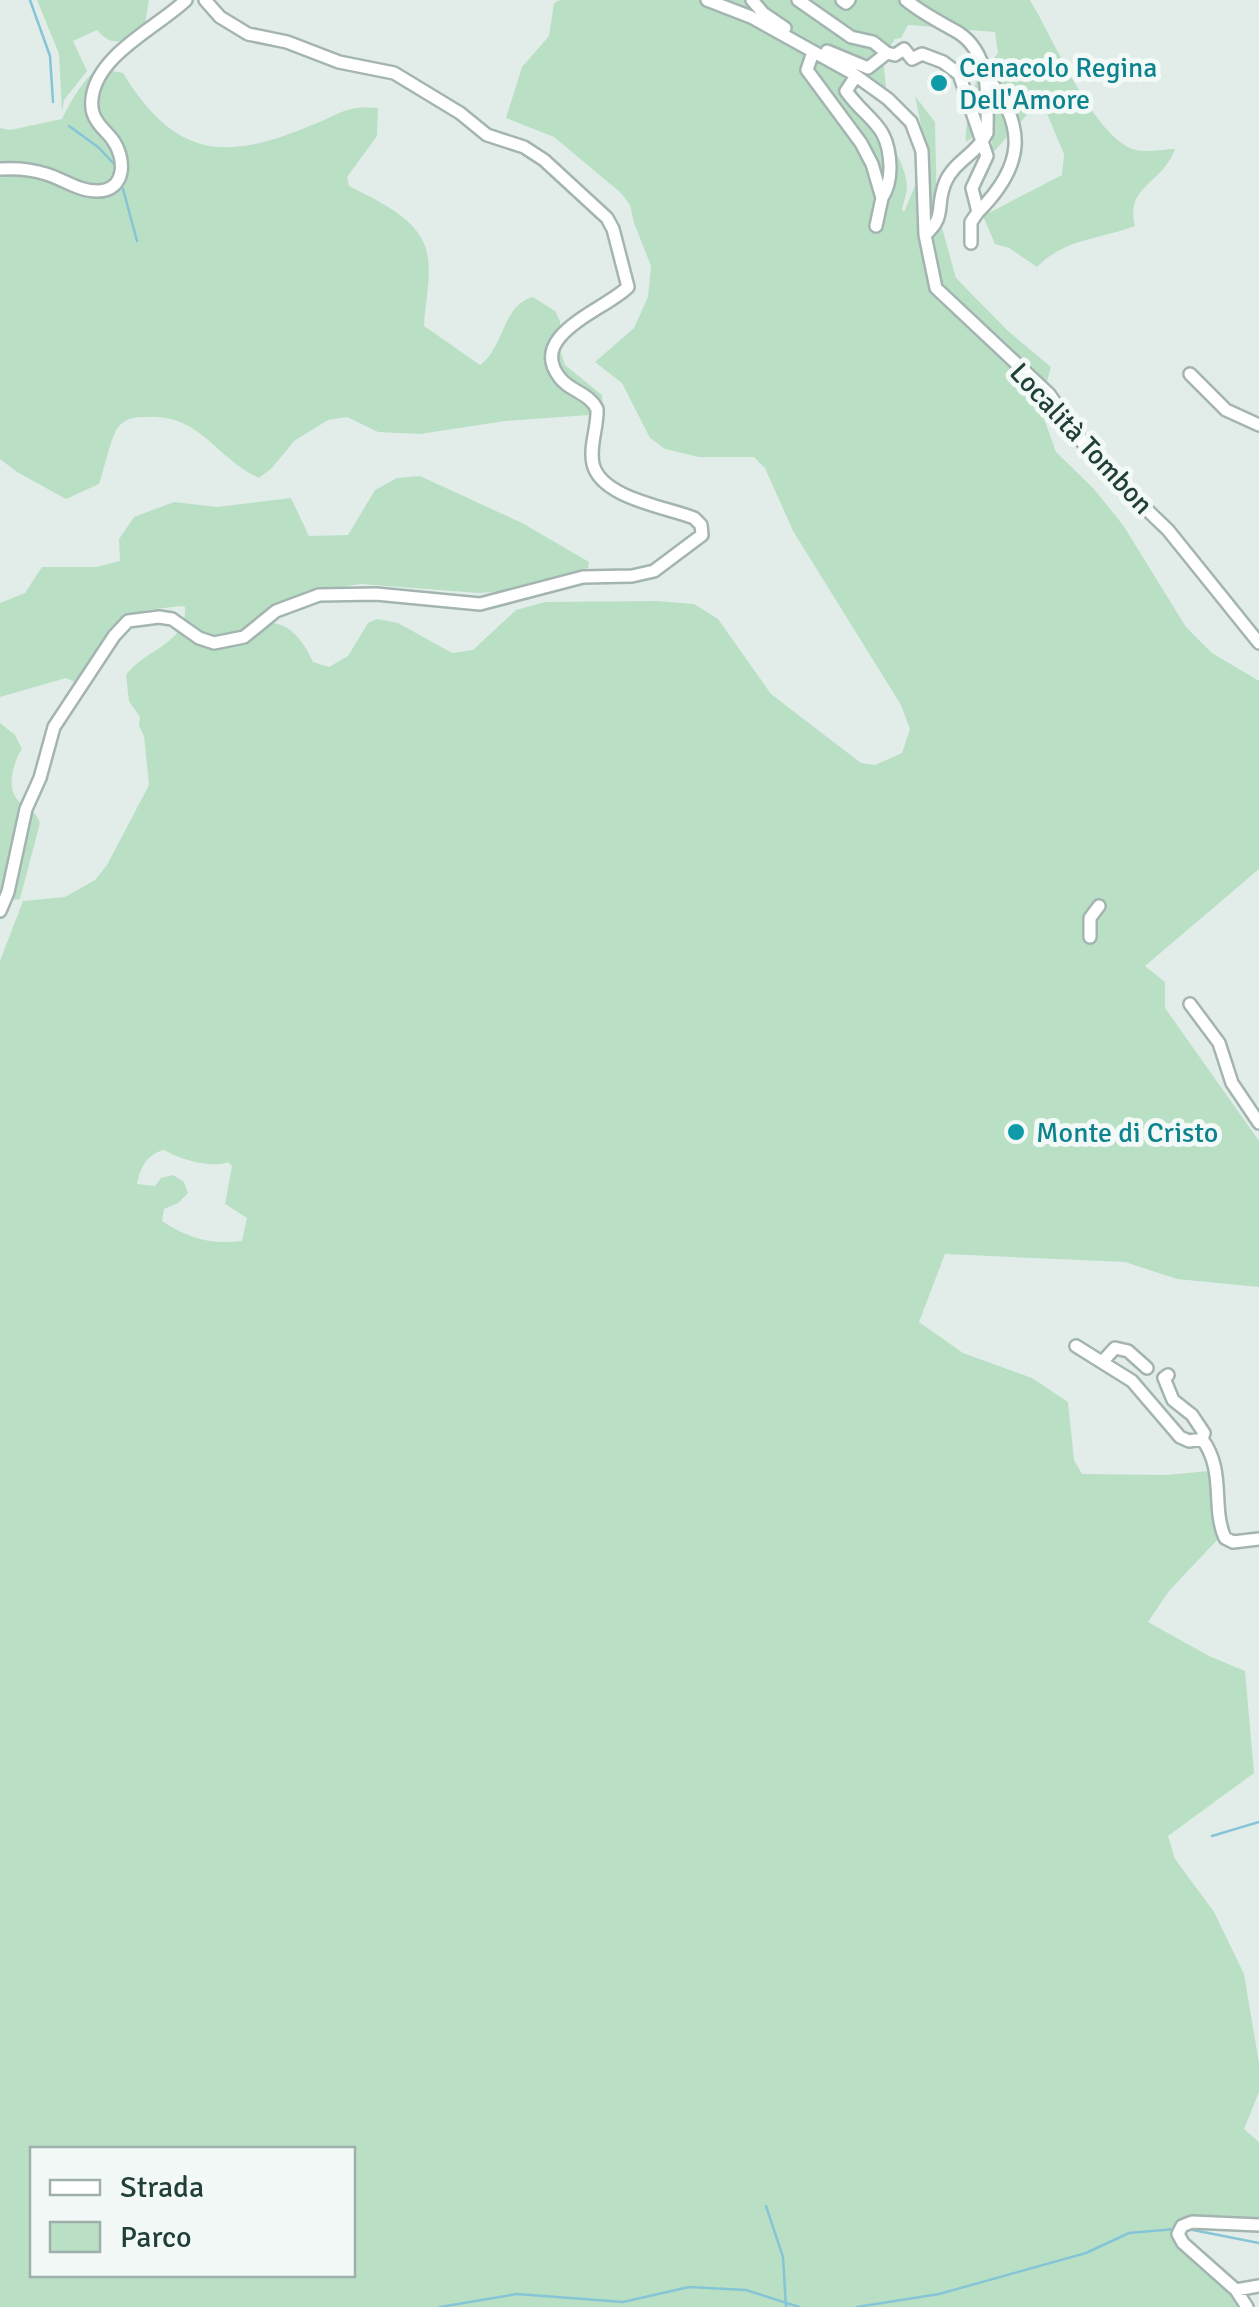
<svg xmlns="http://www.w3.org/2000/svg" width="1259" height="2307" font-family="Signika,sans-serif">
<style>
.green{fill:#b9e0c5;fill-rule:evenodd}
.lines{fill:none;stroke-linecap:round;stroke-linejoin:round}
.stream{stroke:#86c5d6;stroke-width:2.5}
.minor-casing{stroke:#a4b5b1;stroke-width:16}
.minor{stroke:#fff;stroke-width:11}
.culture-dot{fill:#0f9aa8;stroke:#f3f9f6;stroke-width:4}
.labels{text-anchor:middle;stroke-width:10;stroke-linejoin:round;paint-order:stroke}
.culture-label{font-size:28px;fill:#0d838f;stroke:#f3f9f6;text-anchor:start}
.street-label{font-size:28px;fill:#203f39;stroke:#f3f9f6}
</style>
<rect width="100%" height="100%" fill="#e2ede9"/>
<path class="green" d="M37 0H149L144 30C124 41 113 49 97 30L73 41 87 71 64 100 62 112 59 54Z
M560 0H1030C1053 37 1094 139 1136 150 1147 153 1164 149 1175 149 1162 185 1125 185 1135 226 1100 239 1064 239 1037 267L1009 248 995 244 983 216 1062 175 1064 154 1045 109 1033 108 990 156 992 142 987 127 966 142C964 137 971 92 974 87 979 75 990 64 998 53L995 32 908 25 901 38 895 39 883 57 886 88 818 45C842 68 908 155 907 186 907 194 903 203 902 210L904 212 919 176 925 144 915 96 935 122 937 210 956 278 1008 331 1051 367 1040 407 1056 452 1094 489 1123 525 1186 627 1212 653 1259 681V869L1145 966 1165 982V1008L1259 1141V1287L1177 1279 1125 1262 945 1254 919 1322 963 1353 1032 1378 1068 1402 1074 1460 1082 1474 1167 1475 1208 1471 1211 1499 1221 1514 1219 1538 1169 1591 1148 1622 1209 1656 1245 1671 1254 1773 1168 1836 1175 1859 1214 1912 1244 1974 1259 2063V2092L1244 2129 1259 2142V2220L1199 2215 1186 2224C1186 2255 1229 2285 1250 2307H0V961L23 901 65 897 95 880 107 865 149 785 144 736 139 726 140 717 129 701 126 675C145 649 188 644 185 607L182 606 146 610 133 617 77 683 66 678 0 697V603L25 593 42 567H96L120 561 119 539 134 517 174 502 217 507 291 498 309 536 348 535 375 490 397 478 420 476 522 523 589 562 588 568 506 591 479 593 361 584 335 588 305 596 264 623C290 621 303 641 313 662L329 667 348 656 368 623 377 619 398 623 452 653 473 650 516 610 545 602 656 601 694 604 718 619 771 694 861 763 875 765 902 753 910 729 901 705 793 531 765 468 754 457H699L665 449 650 438 622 383 595 362 634 328 648 297 651 266 634 223 630 205 621 193 554 137 506 118 522 67 549 36 554 3ZM164 1150C179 1159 212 1169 228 1162L232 1166 225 1204 247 1218 242 1241C210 1245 188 1238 162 1221L164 1209 178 1203 188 1193 184 1182 173 1175 161 1178 155 1186 137 1184C140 1168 147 1154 164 1150ZM32 2150H352V2274H32Z
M119 47 106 65 90 108 112 141 120 171 105 189 48 176 0 173V128L10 130 62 119C79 84 90 74 119 47Z
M106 70 123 73C175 158 224 162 312 125 341 114 345 105 378 108L377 136 347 177 349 186C376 200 421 219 427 253 432 274 425 304 424 326L480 365C504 348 502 305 533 297L555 311 560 321 561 353 565 365 602 395 603 414 505 421 420 434 378 432 347 417 328 420 294 441 272 468 259 478C216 459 201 414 147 417 136 417 128 417 119 426 111 435 104 471 99 484L66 499 17 472 0 459V176L22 175 95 193 123 172 93 107Z
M0 723 15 735 22 749C14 761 6 786 17 799 24 809 35 808 40 823L20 899 0 902Z"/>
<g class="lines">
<path class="stream" d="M30 0 50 56 53 102
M69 126 98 147 117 167
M123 189 137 241
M1212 1836 1259 1822
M766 2206 783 2257 786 2307
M1188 2229 1259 2243
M440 2307 517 2294 623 2302 689 2287 746 2290 799 2307
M857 2307 939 2294 1086 2253 1129 2233 1175 2229"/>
<defs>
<path id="minor" d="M707 0 751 17 852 73 888 99 911 122 922 151 925 235 936 288 1049 394 1094 459 1168 530 1259 643
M752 0 763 13 785 28
M798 0 851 37 873 42 887 53
M842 0 846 3 849 0
M906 0C923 14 940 22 959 33 992 55 987 99 987 133 977 154 954 161 945 183 935 208 947 215 925 235
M827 51 868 68 887 53 895 55 904 49 912 59 922 54 943 62 959 74 987 156 972 188 978 212C1024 166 1028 127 986 76
M813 52 807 70 861 143 872 164 882 198C888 189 890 179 890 167 889 123 868 122 846 91L856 76
M0 169C15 168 31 169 46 174 63 179 78 191 97 191 127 191 126 157 112 139 107 132 101 128 97 121 92 114 91 107 92 99 96 55 158 27 186 0
M876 226 882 198
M971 243V222L978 212
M1190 374 1226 410 1259 425
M0 911 8 892 26 809 40 778 54 727 114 636 128 621 159 617 172 619 199 638 214 643 244 637 276 611 319 595 376 594 480 604 583 577 632 576 654 571 702 535 701 525 694 518C666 507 601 498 593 464 589 446 598 427 597 409 588 392 571 392 560 378 526 335 605 310 628 287L613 229 607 218 544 160 524 147 487 135 460 113 394 73 339 62 287 42 248 34 220 17 205 0
M1090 937V918L1099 906
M1190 1004 1219 1043 1232 1083 1259 1123
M1076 1346 1132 1381 1180 1437 1189 1441 1202 1439
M1102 1362 1115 1348 1128 1351 1147 1368
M1168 1375 1164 1378 1173 1400 1192 1415 1204 1433 1202 1439C1226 1471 1211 1507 1225 1538L1233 1542 1259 1539
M1236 2290 1183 2243 1178 2234 1182 2226 1192 2222 1259 2225
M1247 2307 1236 2290 1259 2286"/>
</defs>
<use href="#minor" class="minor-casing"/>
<use href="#minor" class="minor"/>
</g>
<g class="culture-dot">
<circle cx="939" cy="83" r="10"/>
<circle cx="1016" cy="1132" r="10"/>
</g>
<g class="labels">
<g class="culture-label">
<text x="959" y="77">Cenacolo Regina<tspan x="959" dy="32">Dell'Amore</tspan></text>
<text x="1036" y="1142">Monte di Cristo</text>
</g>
<g class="street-label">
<text transform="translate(1082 438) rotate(47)" y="10">Località Tombon</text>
</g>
</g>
<rect x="30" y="2147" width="325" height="130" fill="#f3f9f6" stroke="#9fafaa" stroke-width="2.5"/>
<rect x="50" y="2180" width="50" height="15" fill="#ffffff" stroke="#9fafaa" stroke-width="2.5"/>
<text x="120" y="2197" font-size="30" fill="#203f39">Strada</text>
<rect x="50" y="2222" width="50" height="30" fill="#b9e0c5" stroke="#9fafaa" stroke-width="2.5"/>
<text x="120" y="2247" font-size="30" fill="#203f39">Parco</text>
</svg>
